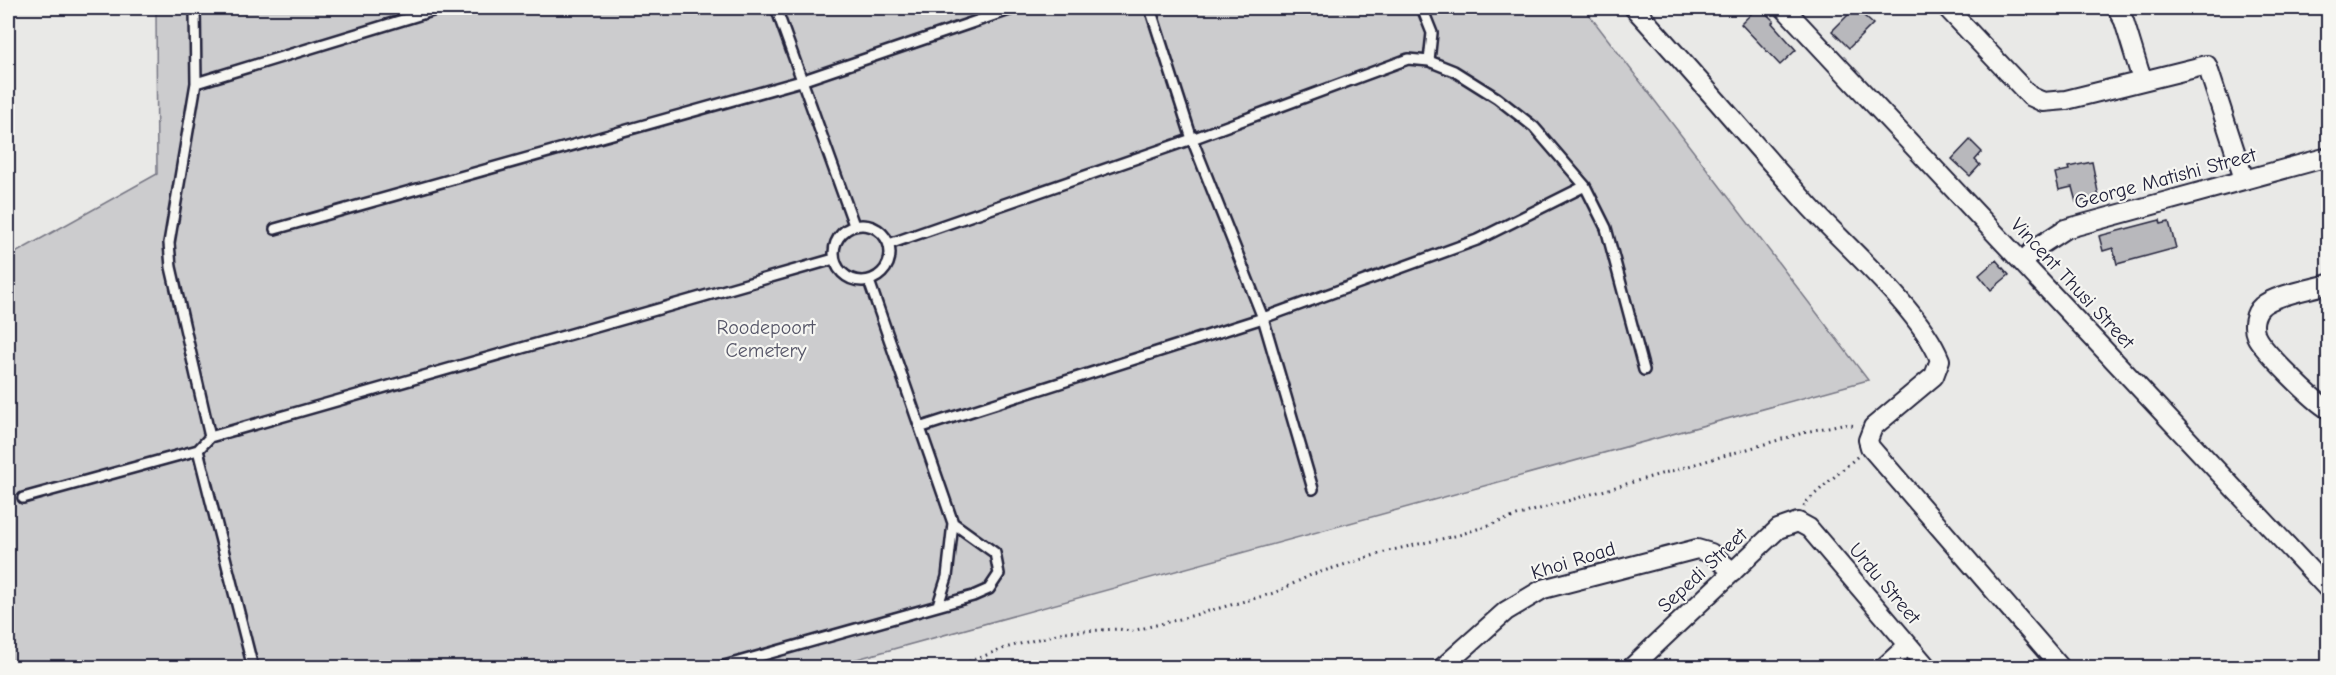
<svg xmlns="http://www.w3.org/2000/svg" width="2336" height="675" font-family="'Comic Neue',sans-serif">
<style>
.green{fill:#ccccce;stroke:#777784;stroke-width:1.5}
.building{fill:#b8b8bc;stroke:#22223b;stroke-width:1.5}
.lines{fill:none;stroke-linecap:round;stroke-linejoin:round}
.service-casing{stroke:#22223b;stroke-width:14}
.minor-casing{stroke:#22223b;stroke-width:22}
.path{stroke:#22223b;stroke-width:3;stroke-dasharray:1.5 4.5;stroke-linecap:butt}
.service{stroke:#f6f6f2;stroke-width:9}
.minor{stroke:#f6f6f2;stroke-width:18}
.labels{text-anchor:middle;stroke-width:4.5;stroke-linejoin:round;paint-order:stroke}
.street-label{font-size:20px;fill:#22223b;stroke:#f6f6f2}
.park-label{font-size:20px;fill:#555567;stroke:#f6f6f2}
</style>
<rect width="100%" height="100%" fill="#e9e9e7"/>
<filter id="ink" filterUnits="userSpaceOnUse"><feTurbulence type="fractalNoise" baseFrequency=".0167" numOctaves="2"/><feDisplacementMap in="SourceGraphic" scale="12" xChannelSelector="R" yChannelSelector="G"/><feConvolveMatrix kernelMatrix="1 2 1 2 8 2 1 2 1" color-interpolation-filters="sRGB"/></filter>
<g filter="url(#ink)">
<path class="green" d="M156 8H1584L1868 380 828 667H8V257L157 174Z"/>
<path class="building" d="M1757 8H1760L1774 21 1772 23 1796 50 1780 65 1741 24Z
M1855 8 1873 24 1849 48 1832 31Z
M1970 140 1982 152 1975 160 1980 165 1970 176 1952 159Z
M2092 162 2099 197 2076 202 2072 187 2059 190 2055 173 2069 170 2068 167Z
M2160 220 2161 224 2169 222 2176 248 2117 264 2113 248 2103 251 2099 236Z
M1996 260 2009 275 1991 290 1979 275Z"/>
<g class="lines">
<defs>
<path id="service" d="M195 8 196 83 169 243 171 267 210 437
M776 8 854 225
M1150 8 1192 139 1263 318 1313 489
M1422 8 1432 33 1429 61
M196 83 442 8
M834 253a28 28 0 1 1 56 0a28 28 0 1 1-56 0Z
M275 229 801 81 1015 8
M889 244 1192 139 1408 59 1429 61 1454 71 1497 98 1534 127 1585 186 1606 228 1644 370
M869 281 953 523 947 577 938 605
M922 427 1263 318 1477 240 1585 186
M198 450 253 668
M23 498 198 450 210 437 834 259
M717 668 973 596 989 589 999 574 995 553 953 523"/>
<path id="minor" d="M1634 8C1694 73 1751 141 1810 207 1847 247 1921 311 1940 360L1934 376 1873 427 1868 440 1870 447 2061 668
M1784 8 2328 589
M1947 8 2030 96 2043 102 2066 100 2207 65 2244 179
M2117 8 2124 21 2142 80
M2022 262 2036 248 2065 229 2328 157
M2328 284C2312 289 2274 295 2262 306 2254 313 2252 326 2256 336 2262 350 2315 402 2328 409
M1442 668 1506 611 1543 589 1697 549 1711 553 1733 572
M1631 668 1778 529 1798 522 1809 528 1928 668
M1883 668 1908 645"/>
</defs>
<use href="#service" class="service-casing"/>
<use href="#minor" class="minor-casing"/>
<path class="path" d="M1804 507 1806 502 1858 456
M952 668 1005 648 1064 632 1118 629 1132 631 1180 619 1274 593 1311 575 1388 551 1459 535 1529 512 1810 431 1842 424 1856 426"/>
<use href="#service" class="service"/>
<use href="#minor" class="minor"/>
</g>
</g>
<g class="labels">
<g class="street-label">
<text transform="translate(2165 178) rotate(-15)" y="7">George Matishi Street</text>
<text transform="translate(2073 283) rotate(47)" y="7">Vincent Thusi Street</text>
<text transform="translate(1573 560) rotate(-17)" y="7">Khoi Road</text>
<text transform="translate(1702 570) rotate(-43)" y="7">Sepedi Street</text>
<text transform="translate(1885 583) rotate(50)" y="7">Urdu Street</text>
</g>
<g class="park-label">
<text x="766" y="334">Roodepoort<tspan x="766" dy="23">Cemetery</tspan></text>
</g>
</g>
<rect width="2336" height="675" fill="none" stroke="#f6f6f2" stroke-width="30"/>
<rect x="15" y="15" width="2306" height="645" fill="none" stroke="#22223b" stroke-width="2" filter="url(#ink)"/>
</svg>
